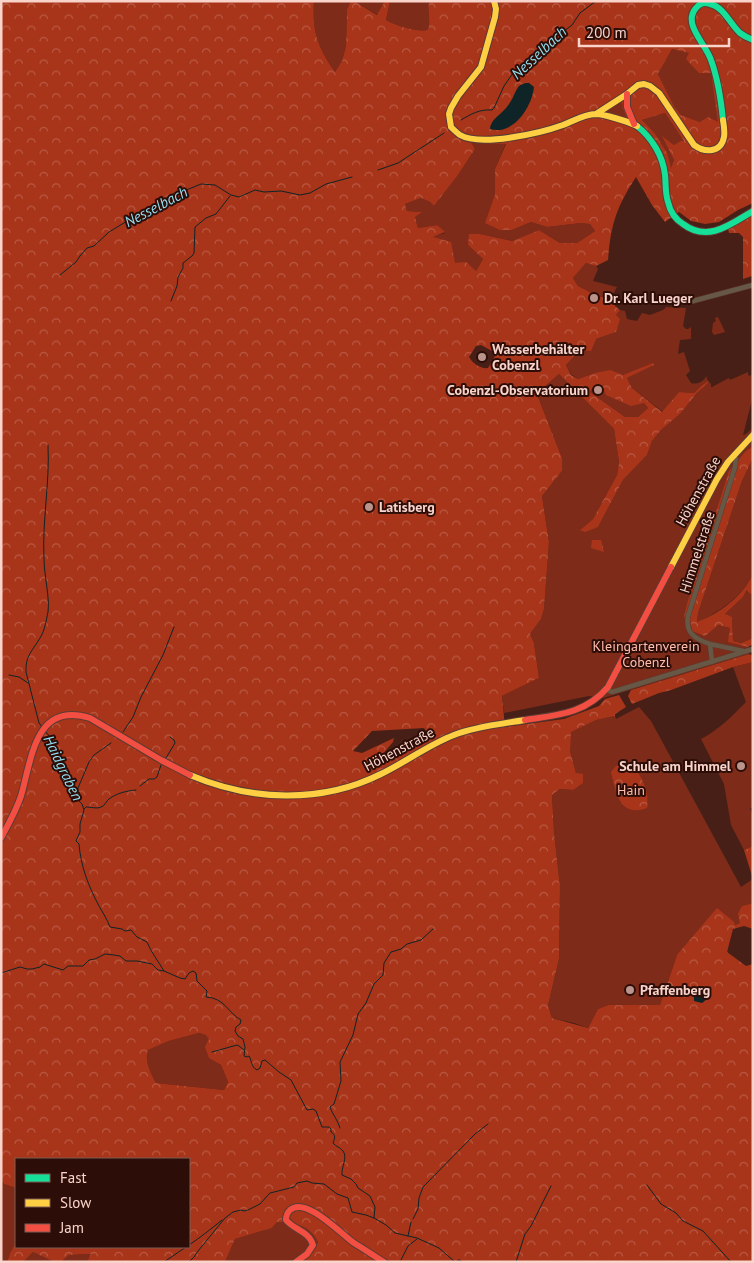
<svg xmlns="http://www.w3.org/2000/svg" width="754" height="1263" font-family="'PT Sans',sans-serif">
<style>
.green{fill:#7e2c19}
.forest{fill:url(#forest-crowns);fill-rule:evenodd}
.water{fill:#0f2427}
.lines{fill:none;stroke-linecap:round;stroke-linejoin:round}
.stream{stroke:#0f2427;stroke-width:1}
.street-casing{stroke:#5c3b34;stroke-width:5.5}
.fast-casing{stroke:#5c3b34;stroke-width:8}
.slow-casing{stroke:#5c3b34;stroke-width:8}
.jam-casing{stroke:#5c3b34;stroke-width:8}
.street{stroke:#665845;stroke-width:4.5}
.fast{stroke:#16e098;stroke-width:6}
.slow{stroke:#ffcf43;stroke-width:6}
.jam{stroke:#f24e42;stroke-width:6}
.poi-dot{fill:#bb958c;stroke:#2d0d07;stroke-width:2}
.labels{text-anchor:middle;stroke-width:4;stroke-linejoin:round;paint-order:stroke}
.poi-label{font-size:14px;font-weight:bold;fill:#f9d4cb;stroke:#2d0d07;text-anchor:start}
.street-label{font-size:14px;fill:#f9d4cb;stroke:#2d0d07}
.park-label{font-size:14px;fill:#febcad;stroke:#2d0d07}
.water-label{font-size:15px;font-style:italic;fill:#91dff0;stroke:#2d0d07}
</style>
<defs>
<pattern id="forest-crowns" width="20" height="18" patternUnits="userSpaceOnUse" patternTransform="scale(1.25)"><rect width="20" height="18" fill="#a83419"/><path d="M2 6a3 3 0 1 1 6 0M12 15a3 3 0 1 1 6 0" fill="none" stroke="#b95a44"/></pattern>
</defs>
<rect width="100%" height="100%" fill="#481f16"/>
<path class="green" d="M314 1H351L347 9 346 46 342 61 335 72C318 47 312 32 314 1Z
M354 1H385L378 15Z
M390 1H429C427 11 431 20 428 30 417 32 396 26 386 20Z
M672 49 690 53 711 73 719 122H700L681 115 674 106 658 74Z
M621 102H622L623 109 626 117 625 118 615 115 605 113 606 111Z
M665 113 685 142 674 145 663 137 674 160 671 169 642 120Z
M470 143H506L495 169V195L512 230 531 222 547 227 581 223 590 224 595 231 577 243H560L539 230 512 241 480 234 468 245 483 259 476 271 454 263 432 237 445 233 437 225 418 228 415 217 421 212 407 211 405 204 421 198 430 202 434 206 458 175 475 149Z
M586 263 596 266 598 269 593 281 617 287 612 296 596 297 588 291 578 286 573 278Z
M666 307 686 308 683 326 686 329H688L691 327V339L680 340 678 354 684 352 690 371 686 375 691 383C696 385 704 382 706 376L708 381 701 386 694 393 679 392 663 412 632 388 627 378 653 365 623 375 595 373 578 379 571 374 566 365 580 350 596 339 616 332V315L620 310 625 311 627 319 637 321 642 313 650 315 663 310Z
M718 317 725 332 714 335 712 332 713 323 716 321 715 318Z
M751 371H753V396L743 435 746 434 753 428V446L746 451 690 621 692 631 717 625 730 628 729 642 748 647 749 654 603 698 589 696 504 713 502 696 539 678 534 643 530 634 541 619 544 609 549 542 542 496 562 471V458L538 397 543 388 559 374 614 429 619 462 617 475 593 519 581 529 598 527 623 480 647 455 652 441 661 430 680 414 697 393 709 382 711 384V387H712L727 379 729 378 730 380 748 372V375L750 376 752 374Z
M597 386 644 403 648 408 638 417H625L590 392 592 389Z
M753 458V574C740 600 720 610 697 623L698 613 742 481Z
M748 589 749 593 753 595V638L741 643 733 641 732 618 725 614 743 597Z
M753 662V808H750L753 817V846L744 850 731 825 724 784 701 739C720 729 731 717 746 702L733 667Z
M639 707 651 721 741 887 753 879V903L742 906 740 923 735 925 677 955 660 1005H608L598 1009 588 1028 574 1023 552 1018 548 1005 559 959 560 887 554 832 552 795 560 789 573 790 576 773 570 751V732L596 720 615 716 616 719Z
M199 1033 207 1035 209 1039 210 1058 221 1065 228 1082 224 1090 156 1083C151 1073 144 1061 148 1050L169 1041Z
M1 1180 4 1184 16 1188V1242L10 1253 7 1262H1Z
M277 1222C294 1223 309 1224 318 1242 313 1251 310 1256 302 1262H225L235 1239 272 1228Z
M33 1252 54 1262H23Z
M92 1254 87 1262H61L69 1255Z"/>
<path class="forest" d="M1 1H314C312 32 318 47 335 72L342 61 346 46 347 9 351 1H354L377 15 385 1H390L386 20C396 26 417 32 428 30 431 20 427 11 429 1H753V203L738 210 719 222 705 224 691 221 679 212 665 222 652 205 636 177C616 208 611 224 608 260L596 266 586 263 573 278 578 286 588 291 596 297 612 296 617 299 615 302V306L620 310 616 315 620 319 616 332 596 339 591 351 580 350 566 365 571 375 578 379 595 373 610 370 623 375 653 363 654 365 627 378 632 388 662 412 679 392 694 393 701 386 708 381 709 382 697 393 680 414 661 430 652 441 647 455 623 480 598 527 585 532 580 530 593 519 617 475 619 462 614 429 559 374 543 388 538 397 562 458V471L542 496 549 542 544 609 541 619 530 634 534 643 539 678 502 696 505 727 564 719 599 706 605 699 619 695 626 707 615 714V716L596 720 571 732 570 751 576 773 583 774V783L573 790 560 789 552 795 554 832 560 887 559 959 548 1005 552 1018 588 1028 598 1009 608 1005H660L677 955 717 908 734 922 735 925 740 923 738 914 742 906 753 903V929L744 926 733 929 727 952 746 966 753 964V1262H464L459 1259 456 1261 459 1262H302L313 1252 318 1242C309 1224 294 1223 277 1222L272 1228 235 1239 225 1262H87L91 1254 69 1255 61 1262H54L33 1252 23 1262H7L10 1253 16 1242V1247H189V1159H16V1188L4 1184 1 1180ZM672 49 689 53 686 59 699 73H711L718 122 708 117 700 122 681 115 674 106 658 74ZM621 102 622 103 623 109 626 117 625 118 606 113V111ZM665 113 684 141H681L674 145 662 136 674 160 671 168 667 153 655 134 642 120ZM471 143 506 144 495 169V195L485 223 500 230H512L531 222 547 227 581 223 590 224 595 231 577 243H560L539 230 512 241 480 234H469L468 245 483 259 476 271 466 262 455 263 451 242 433 237 445 232 437 225 418 228 415 217 422 212 407 211 405 204 421 198 430 202 434 206 458 175 475 149ZM481 345 492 351 495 356 488 368C481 369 473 364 469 357L476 346ZM597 386 603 389 606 395 631 406 644 403 648 408 638 417H625L590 392 592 389ZM424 728 429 735 369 770 393 742 394 738 362 753 353 751 372 731ZM199 1033 206 1035 209 1039 205 1047 209 1058 221 1065 228 1082 224 1090 156 1083C151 1073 144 1061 148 1050L169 1041Z
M753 215 752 276 743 279V237L739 233H729L728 228Z
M753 446V458L742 481 698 613 697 622C720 613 742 597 753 574V595L749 593 747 590 743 597 725 614 732 617 733 641 741 643 753 638V644L748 647 728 642 730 628 718 625 705 636 692 631 690 621 684 617 687 604 729 471 746 451Z
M592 540H601L604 552 591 548Z
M749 654 753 656V662L733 667 671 690 659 693 632 704 628 696 631 690Z
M625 765 636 769C644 783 649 791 647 808 619 818 616 792 611 772L616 766Z
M753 846V879L744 850Z"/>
<path class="water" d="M526 83H529L534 87C532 107 513 136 490 129 491 118 503 114 509 104 513 99 515 91 519 86 522 84 523 84 526 83Z
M698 989H705L708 990 707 999 702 1003 694 1001V993Z"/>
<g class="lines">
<path class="stream" d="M461 120C471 114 480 109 492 110L494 108 504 86 513 73 530 57 535 55 546 45 572 25 580 13 596 1
M378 170 398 163 444 133
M80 256 87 248 94 246 109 232 162 200 201 184 215 185 231 195 239 197 255 190 264 192 281 191 300 195 310 193 326 184 352 177
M60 275 76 262 80 256
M171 301 177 286 178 277 183 268V263L192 256 194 253 195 227 206 218 216 214 230 196
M9 675 19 677 28 683
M42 727 39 723 26 672C25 656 33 650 40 638 45 630 46 621 48 612 50 598 44 575 44 559 42 521 50 483 48 445
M45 731 52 739 60 764 74 796 82 804 84 810 80 824V832L76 841 79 844C81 867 88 885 99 906 103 913 107 919 110 927L122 929 125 931 131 930 137 937 147 942C151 952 158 961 164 971
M123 732 133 717 141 697 163 655 174 627
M166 758 175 743 174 740 170 737
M140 786 149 779H154L157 777 161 765
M75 795 89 762 94 755 111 743
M84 809 86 807C90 807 98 809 101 807 105 806 106 801 109 799 117 793 126 791 136 790
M1 973 20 967 27 969H32L40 967 44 964 63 970 68 966H83L89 960 95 959 105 954 114 955 120 956 126 961H137L152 964 158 970 164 971 180 978 185 979 189 973 193 971 196 973 197 981 207 991 206 997C225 998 228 1013 241 1020L240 1024 236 1027 235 1031 238 1036 243 1039 245 1047 244 1056 247 1057 249 1056C252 1061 251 1067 257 1070L260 1068 262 1061 265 1060 279 1072 291 1080 307 1110 313 1109 316 1111 322 1127H329L331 1129V1132C336 1135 335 1138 333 1143 336 1147 340 1147 343 1151 348 1157 341 1168 342 1175L351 1179 356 1184 358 1188 370 1196 375 1207 374 1218
M212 1052 237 1045 239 1046 244 1050
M340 1128C338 1120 332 1114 330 1107L334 1104 341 1081 340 1062 353 1035 358 1014 366 1003 374 984 383 975 384 963 391 952 401 949 407 944 421 940 433 929
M647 1185 661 1204 676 1213 683 1221 703 1231 731 1262
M413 1219 418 1209 419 1198 423 1187 475 1134 488 1124
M408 1236 411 1222
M189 1245C201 1237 211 1229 222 1220
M401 1260 408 1246 417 1239
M164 1262 186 1247
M189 1262 194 1257 198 1251 225 1218 233 1212 241 1210 244 1211 248 1210 260 1204 270 1193 294 1187 297 1183 307 1181 312 1183 324 1184 337 1194 348 1198 352 1212 366 1215 374 1218 386 1225 395 1233 417 1238 439 1248 455 1262
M516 1262 525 1234 531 1226 551 1186"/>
<defs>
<path id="street" d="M686 301H693L753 285
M710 644 743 651
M712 662 710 644C695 639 685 633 688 616L735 467 736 459 734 454
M605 689 612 692 622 689 753 649"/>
<path id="fast" d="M723 120C721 100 718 79 711 60 706 44 682 24 696 8 700 3 704 2 710 4 724 7 730 24 740 33 744 36 748 38 753 40
M637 126C652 138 663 156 665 175 666 184 665 193 668 202 670 211 675 219 683 224 708 243 731 224 753 211"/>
<path id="slow" d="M494 1 496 9 495 17 481 67 458 96 451 108 449 114 451 127C454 130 457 133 460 135 481 147 541 133 563 125 573 121 585 114 596 114 603 114 630 122 637 126
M596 114 627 94 638 85 644 84 650 86 659 93 694 145C705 153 721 153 724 137 725 132 724 126 723 120
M671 567 717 479 728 462 753 435
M190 775C251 801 321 804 381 774 406 762 428 745 454 735 477 726 502 724 525 720"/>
<path id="jam" d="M627 94V107L634 124
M525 720C558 715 585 714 608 687L671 567
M1 838C8 825 16 811 21 796 32 758 35 701 90 718L161 760 190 775
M296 1262 307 1254 313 1245C309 1231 294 1230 286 1220 286 1215 287 1213 290 1210 306 1196 341 1234 354 1243 364 1249 374 1256 384 1262"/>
</defs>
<use href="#street" class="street-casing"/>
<use href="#fast" class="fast-casing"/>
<use href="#slow" class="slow-casing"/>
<use href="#jam" class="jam-casing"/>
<use href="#street" class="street"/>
<use href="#fast" class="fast"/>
<use href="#slow" class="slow"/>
<use href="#jam" class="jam"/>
</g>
<g class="poi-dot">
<circle cx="594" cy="298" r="5"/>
<circle cx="482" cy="357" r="5"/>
<circle cx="598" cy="390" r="5"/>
<circle cx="369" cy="507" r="5"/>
<circle cx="741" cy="766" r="5"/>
<circle cx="630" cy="990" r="5"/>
</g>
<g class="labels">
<g class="poi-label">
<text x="604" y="303">Dr. Karl Lueger</text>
<text x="492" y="354">Wasserbehälter<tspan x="492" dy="16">Cobenzl</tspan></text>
<text x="588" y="395" text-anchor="end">Cobenzl-Observatorium</text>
<text x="379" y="512">Latisberg</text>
<text x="731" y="771" text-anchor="end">Schule am Himmel</text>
<text x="640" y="995">Pfaffenberg</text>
</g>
<g class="street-label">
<text transform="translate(698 491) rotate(-61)" y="5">Höhenstraße</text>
<text transform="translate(697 552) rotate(-72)" y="5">Himmelstraße</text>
<text transform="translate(399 749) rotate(-28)" y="5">Höhenstraße</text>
</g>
<g class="park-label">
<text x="646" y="651">Kleingartenverein<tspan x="646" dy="16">Cobenzl</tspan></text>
<text x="631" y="795">Hain</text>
</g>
<g class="water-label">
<text transform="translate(539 53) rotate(-43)" y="5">Nesselbach</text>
<text transform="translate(156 207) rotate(-28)" y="5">Nesselbach</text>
<text transform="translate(63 768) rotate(64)" y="5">Haidgraben</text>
</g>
</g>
<rect width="754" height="1263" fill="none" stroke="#f9d4cb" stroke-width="5"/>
<rect x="15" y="1158" width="175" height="90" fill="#2d0d07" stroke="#7f5d55"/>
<rect x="25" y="1174" width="25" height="8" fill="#16e098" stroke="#7f5d55"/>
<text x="60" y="1183" font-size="15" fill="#f9d4cb">Fast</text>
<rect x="25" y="1199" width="25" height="8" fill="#ffcf43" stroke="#7f5d55"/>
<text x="60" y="1208" font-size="15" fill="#f9d4cb">Slow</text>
<rect x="25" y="1224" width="25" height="8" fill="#f24e42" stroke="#7f5d55"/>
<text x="60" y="1233" font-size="15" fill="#f9d4cb">Jam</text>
<path d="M579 38v8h150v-8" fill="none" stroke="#f9d4cb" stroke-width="2.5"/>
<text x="586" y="38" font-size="15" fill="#f9d4cb" stroke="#2d0d07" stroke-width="4" paint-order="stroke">200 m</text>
</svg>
